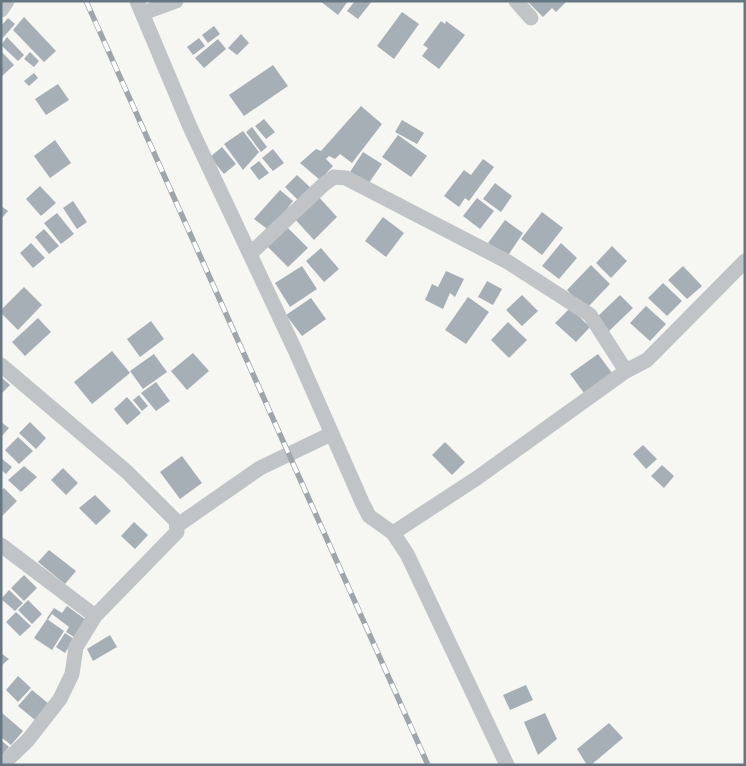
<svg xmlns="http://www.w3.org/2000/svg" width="746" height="766" font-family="Poppins,sans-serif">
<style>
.building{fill:#a6afb5}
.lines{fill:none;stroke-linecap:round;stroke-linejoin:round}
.minor{stroke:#c0c4c7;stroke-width:15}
.rail-casing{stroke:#9fa6ab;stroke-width:5.5}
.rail{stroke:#fff;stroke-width:4;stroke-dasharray:11;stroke-linecap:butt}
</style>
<rect width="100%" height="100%" fill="#f6f6f3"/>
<path class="building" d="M320 1H348L338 15Z
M355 1H372L358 19 347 11Z
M527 1H567L556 12 552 8 543 17Z
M402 12 419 24 394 59 377 46Z
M24 17 56 51 44 62 13 30Z
M8 18 15 24 1 40V26Z
M441 21 445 24 446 21 465 35 439 69 422 56 428 48 423 45Z
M214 26 220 34 208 43 202 35Z
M241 34 249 43 237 55 228 48Z
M7 37 24 55 18 61 1 45Z
M199 38 205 46 193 55 187 47Z
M218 39 226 49 204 68 195 58Z
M1 51 14 65 1 77Z
M30 52 39 61 34 67 24 59Z
M273 65 288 86 244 116 229 95Z
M34 73 38 78 29 86 24 81Z
M58 84 69 100 46 115 35 99Z
M361 106 382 124 352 163 340 154 335 159 329 156 326 159 333 166 320 180 300 163 316 149 321 151Z
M264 119 275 132 266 139 255 126Z
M402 120 424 133 417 144 395 132Z
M252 127 267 147 261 152 246 132Z
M243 131 259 152 243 170 224 144Z
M398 135 427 156 411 177 382 157Z
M55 140 71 163 50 178 34 156Z
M222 147 236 164 224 174 210 157Z
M273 149 284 163 273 171 262 158Z
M363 152 382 164 366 187 348 175Z
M483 159 494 167 469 201 465 198 459 207 444 196 464 170 471 175Z
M259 161 269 173 259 180 250 168Z
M297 175 312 189 300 202 285 187Z
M495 183 512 196 501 212 483 199Z
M40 186 56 203 41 216 26 199Z
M280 190 293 201 270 231 254 219Z
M317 195 337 217 314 240 293 217Z
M477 198 494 211 480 229 463 216Z
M73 201 87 222 77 229 63 208Z
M1 206 8 211 1 219Z
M542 212 563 228 542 255 521 239Z
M57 213 74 234 61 244 44 223Z
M383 217 404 233 386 257 365 241Z
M505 220 523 233 507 257 488 243Z
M285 225 308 248 288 267 265 244Z
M44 229 59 246 49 254 35 237Z
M31 243 45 258 33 268 20 253Z
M561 243 577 258 559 279 542 266Z
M612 246 627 261 611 278 596 263Z
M321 248 339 269 324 282 306 261Z
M591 265 610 284 586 309 567 290Z
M302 266 317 289 290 307 275 283Z
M683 266 702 286 687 299 668 280Z
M446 271 464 279 455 297 450 293 443 309 425 300 432 284 438 287Z
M487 281 502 289 493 305 478 297Z
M663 283 682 301 667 316 648 298Z
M24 287 42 305 18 330 1 313V310Z
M522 295 538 311 522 326 506 310Z
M620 295 633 308 608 332 595 319Z
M468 297 489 312 466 344 445 330Z
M311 298 326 319 302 336 286 315Z
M646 306 666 324 650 341 630 323Z
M570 308 590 327 576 342 555 323Z
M38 318 51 332 25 356 12 342Z
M151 321 164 339 140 357 127 339Z
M508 322 527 340 509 358 491 340Z
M112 351 130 373 92 404 74 382Z
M193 353 209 371 187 390 171 371Z
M154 354 167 372 143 389 130 371Z
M598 354 612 373 584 393 570 374Z
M1 377 10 385 1 394Z
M156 382 170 401 156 411 141 393Z
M139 395 148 406 142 411 133 400Z
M127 397 141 413 127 425 114 409Z
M1 422 9 428 1 437Z
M30 422 46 438 36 449 19 433Z
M18 437 33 451 19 464 5 450Z
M445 442 465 462 452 475 432 455Z
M643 445 657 459 646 469 633 454Z
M182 456 202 483 180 499 160 472Z
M1 458 12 467 6 474 1 470Z
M662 465 674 476 664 488 651 476Z
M24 466 37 477 21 492 8 480Z
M63 468 78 483 66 495 51 480Z
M4 488 17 501 1 517V491Z
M95 495 111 511 96 525 79 508Z
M134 522 148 535 135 549 121 536Z
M49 550 76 571 65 584 38 562Z
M24 575 37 588 24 601 11 588Z
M9 590 23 603 15 611 1 599Z
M28 600 42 614 32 624 18 610Z
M67 606 86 620 74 637 66 632 69 627 52 614 48 620 47 618 54 608 62 613Z
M16 612 31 626 20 636 6 622Z
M47 619 64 631 52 650 34 638Z
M65 633 74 639 65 653 56 647Z
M110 635 117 647 93 661 87 649Z
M1 653 9 659 1 666Z
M18 676 31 688 18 702 6 690Z
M526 685 533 700 510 710 503 695Z
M32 690 49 704 35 720 18 706Z
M1 712 23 731 11 745 1 737Z
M545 713 557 739 538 755 524 722Z
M609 723 623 738 591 765H587L577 749Z
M1 740 9 747 1 756Z"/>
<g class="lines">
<path class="minor" d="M137 1 190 127 295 350 362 502 369 516 393 533 407 554 507 765
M516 1 531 18
M1 10 7 1
M143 13 176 1
M250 254 323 185 334 177 346 178 508 262 590 315 626 371
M1 365 127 472 176 521 177 532 95 616 76 647 72 674 60 699 28 740 2 765
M178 525 260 468 331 434
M393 533 477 478 626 371 647 360 745 261
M1 545 95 616"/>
<defs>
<path id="rail" d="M86 1 428 765"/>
</defs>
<use href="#rail" class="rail-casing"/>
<use href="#rail" class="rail"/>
</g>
<rect width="746" height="766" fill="none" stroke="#667784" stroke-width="5"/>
</svg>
